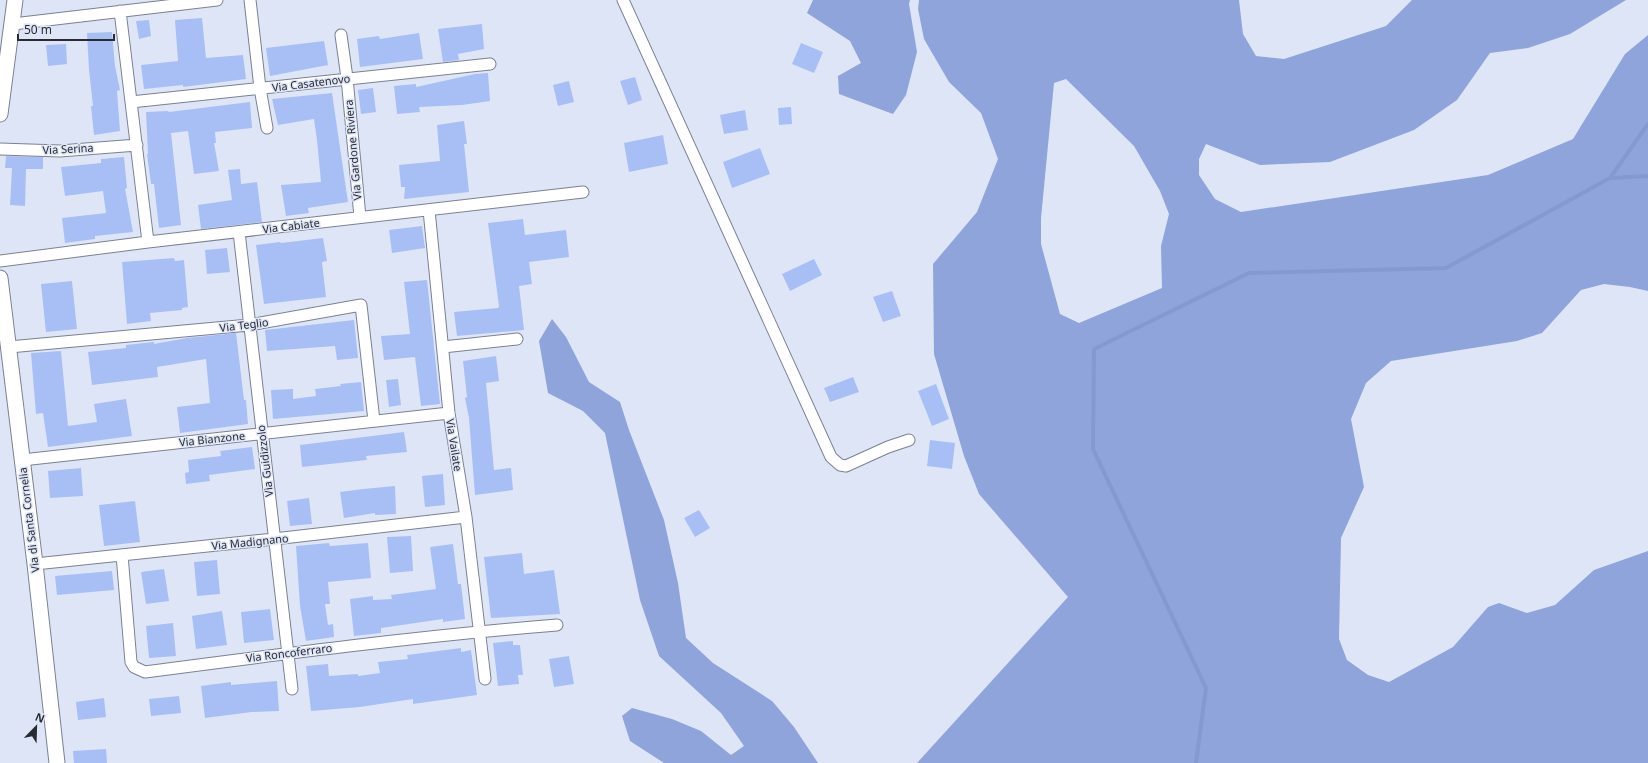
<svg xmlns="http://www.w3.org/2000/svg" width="1648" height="763" font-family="'Noto Sans',sans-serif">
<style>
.forest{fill:#8ea4da;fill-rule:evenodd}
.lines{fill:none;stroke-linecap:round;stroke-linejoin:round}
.stream{stroke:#849acf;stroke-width:4}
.building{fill:#a8bff6}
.street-casing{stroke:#7a8191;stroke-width:13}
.secondary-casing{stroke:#7a8191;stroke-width:17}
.street{stroke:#fff;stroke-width:11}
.secondary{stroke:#fff;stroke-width:15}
.labels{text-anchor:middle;stroke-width:3;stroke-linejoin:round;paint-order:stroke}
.street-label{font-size:11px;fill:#292b32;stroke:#dee5f7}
</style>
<rect width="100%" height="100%" fill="#dee5f7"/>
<path class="forest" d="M813 0H910L909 4 917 52 906 95 893 114 839 94 838 76 861 63 850 41 807 13Z
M919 0H1239L1243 34 1256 56 1284 59 1386 26 1412 0H1626L1570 34 1528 48 1490 53 1457 100 1414 130 1330 162 1260 165 1206 144 1199 159V175L1215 199 1241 212 1488 175 1573 139 1625 54 1648 35V291L1630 287 1604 284 1581 290 1542 333 1517 341 1391 361 1366 383 1351 419 1364 487 1341 538 1339 639 1347 660 1368 675 1389 682 1453 647 1488 607 1499 603 1527 613 1555 605 1594 570 1648 551V763H917L1068 597 979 494 964 456 934 354 933 264 977 212 998 159 981 113 949 82 924 39 918 9ZM1066 79 1134 146 1160 191 1169 214 1161 246 1162 288 1079 323 1060 314 1041 244V218L1054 83Z
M552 319 566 337 589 382 620 402 629 430 664 520 678 583 686 638 713 663 772 701 794 727 818 763H664L630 741 622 716 632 708 672 719 701 731 731 755 744 746 721 713 659 656 640 600 605 433 583 411 548 393 539 341Z"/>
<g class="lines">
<path class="stream" d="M1610 178 1648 176
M1196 763 1206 688 1093 449 1094 349 1249 273 1446 268 1610 178 1648 124"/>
</g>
<path class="building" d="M202 18 206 58 243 55 246 79 183 87V85L144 89 141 65 178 61 175 20Z
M149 20 151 36 139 39 136 21Z
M482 24 484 49 458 54 459 60 443 62 438 29Z
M112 32 115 66 120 90 117 91 120 131 94 135 91 106H93L89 70 87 33Z
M419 33 423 59 360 67 357 39 379 36 380 39Z
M324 41 328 65 270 76 266 48Z
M801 43 823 52 814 73 792 64Z
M66 44 67 64 48 66 46 45Z
M488 73 490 101 462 105 419 107 420 112 397 114 394 86 416 84V87L475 74Z
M635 77 642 100 628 105 620 81Z
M569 81 574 102 558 106 553 85Z
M373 88 376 112 361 114 358 90Z
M332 93 348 202 308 208 309 213 286 216 281 185 321 182 317 140 314 119 278 125 272 99Z
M250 102 252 128 215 132 216 143H214L219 171 194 174 188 131 171 133 181 225 159 228 154 184H151L147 154H148L146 112 168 111 169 112Z
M791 107 792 124 779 125 778 108Z
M745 110 748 130 724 134 720 115Z
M464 121 467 144H464L469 192 404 199 405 187H401L399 165 440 161 437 125Z
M663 135 668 164 629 172 624 143Z
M760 148 770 174 732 188 723 162Z
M6 156 43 157V169H26L25 206 10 205 12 168H5Z
M124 157 127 188 125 189 133 232 95 236V239L65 243 62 218 106 213 103 191 65 196 61 167 101 163V159Z
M240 169 241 184 257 182 262 222 201 229 198 205 232 200 228 170Z
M523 219 525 235 566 230 569 257 529 262 532 284 519 286 524 330 457 336 454 312 498 308 499 306 488 223Z
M422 226 425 248 392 253 389 230Z
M323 238 327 261 322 262 326 297 264 304 256 245 280 242 281 243Z
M227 248 230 272 207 274 205 250Z
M174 258 175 261 184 260 188 307 182 308V310L150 313 151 321 127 324 122 262Z
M814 259 822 275 790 291 782 274Z
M427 280 440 404 421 406 415 357 384 360 381 336 410 334 404 282Z
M72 281 77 329 46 332 41 284Z
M892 291 901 316 883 322 873 297Z
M354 320 358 358 337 360 335 346 267 351 265 330Z
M236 333 244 400H246L248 424 180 433 177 407 210 403 206 359 157 367 158 377 92 385 88 352 126 348V345L154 342V344L187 338Z
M61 351 68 426 97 422 94 404 126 399 132 436 48 447 43 413 36 414 31 353Z
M496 356 499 381 486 383 494 470 511 468 513 490 475 495 469 418 465 398 467 397 463 361Z
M853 377 859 392 830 402 824 388Z
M398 379 401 405 389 407 386 380Z
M361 382 364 411 273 419 271 390 293 389V399L316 396 315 389 341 386 340 384Z
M936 384 949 419 932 426 918 391Z
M404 432 407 452 366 456 367 460 302 467 300 445Z
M930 440 955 443 952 469 927 466Z
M252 447 255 469 209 475 210 481 186 484 185 473 189 472 188 460 221 456 220 451Z
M81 468 83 496 50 498 48 471Z
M443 474 445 505 425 507 422 476Z
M395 486 396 514 375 515V513L344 518 340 492 363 489Z
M309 498 312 524 290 526 287 501Z
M135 501 140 542 104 546 99 505Z
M699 510 710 528 695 537 684 518Z
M411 536 413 571 390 573 387 537Z
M329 543 330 546 368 543 371 578 328 582 330 604H325L328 625 333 624 334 637 306 641 300 606 296 546Z
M453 544 458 584H461L465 619 443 622V619L381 628V633L354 636 350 599 373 596V600L392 599 391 595 436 589 430 547Z
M522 553 524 574 554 570 560 614 491 618 484 557Z
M217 560 220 594 197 596 194 562Z
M164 569 169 601 146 604 141 572Z
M112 571 114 590 57 595 55 576Z
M270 609 274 640 244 643 241 612Z
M222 611 227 645 196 649 192 616Z
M173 623 176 656 149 658 146 626Z
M513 641V645H520L523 675H518L519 684 498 686 493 643Z
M461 648V652L471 650 477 695 413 704V699L360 707 311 711 306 666 328 664 329 676 358 674V676L380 673 378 662 408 659 407 655Z
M569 656 574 684 554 687 549 659Z
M277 681 279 711 252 712 205 718 201 686 231 682V685Z
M179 696 181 713 151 716 149 699Z
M104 698 106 717 78 720 76 702Z
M106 749 107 763H74L73 751Z"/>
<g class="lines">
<defs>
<path id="street" d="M250 0 260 88 267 128
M623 0 831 457 840 465 846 466 888 447 909 440
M120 11 148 242
M13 24 217 0
M341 35 347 78 360 217
M131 102 490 64
M0 149 60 151 137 145
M429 210 449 413 466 517 485 679
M239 232 292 689
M0 261 148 242 583 192
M9 347 249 325 361 305 374 421
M443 347 517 339
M22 460 449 413
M122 555 131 662 134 667 145 672C282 654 419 636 557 625
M35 564 274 539 466 517"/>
<path id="secondary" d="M0 114 15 0
M0 278 35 564 57 763"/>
</defs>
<use href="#street" class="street-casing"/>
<use href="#secondary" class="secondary-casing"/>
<use href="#street" class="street"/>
<use href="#secondary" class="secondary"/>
</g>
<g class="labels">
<g class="street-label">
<text transform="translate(311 83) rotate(-7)" y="4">Via Casatenovo</text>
<text transform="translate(68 149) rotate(-3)" y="4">Via Serina</text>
<text transform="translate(353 150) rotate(-95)" y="4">Via Gardone Riviera</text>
<text transform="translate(291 226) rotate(-7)" y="4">Via Cabiate</text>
<text transform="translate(244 325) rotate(-7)" y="4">Via Teglio</text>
<text transform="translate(212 439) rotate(-6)" y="4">Via Bianzone</text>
<text transform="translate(454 445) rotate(81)" y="4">Via Vailate</text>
<text transform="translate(265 461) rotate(-97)" y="4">Via Guidizzolo</text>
<text transform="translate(29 520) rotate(-97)" y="4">Via di Santa Cornelia</text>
<text transform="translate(250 542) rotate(-6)" y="4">Via Madignano</text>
<text transform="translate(289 653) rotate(-7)" y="4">Via Roncoferraro</text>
</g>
</g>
<g transform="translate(36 727) rotate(23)" stroke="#dee5f7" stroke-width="3" paint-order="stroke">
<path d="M0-3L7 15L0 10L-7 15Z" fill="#292b32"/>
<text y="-6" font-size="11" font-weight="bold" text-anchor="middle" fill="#292b32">N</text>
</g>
<path d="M18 34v6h96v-6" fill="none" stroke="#292b32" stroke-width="2"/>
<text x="24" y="34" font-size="12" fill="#292b32" stroke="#dee5f7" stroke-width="3" paint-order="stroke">50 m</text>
</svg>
